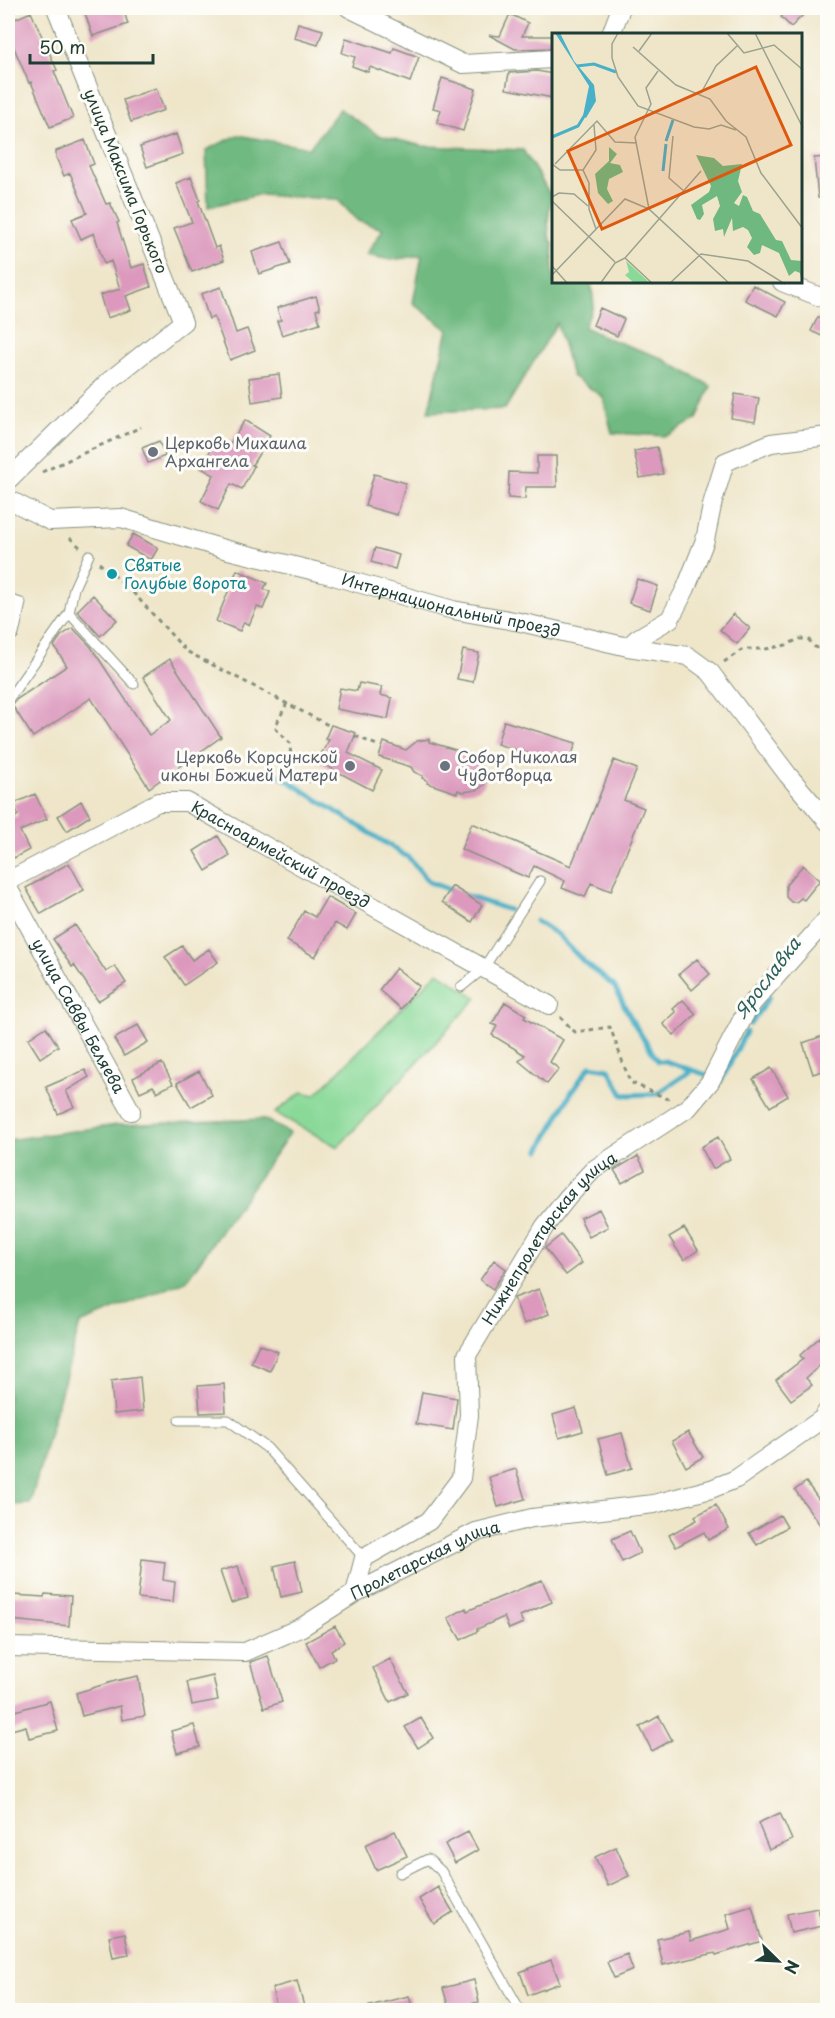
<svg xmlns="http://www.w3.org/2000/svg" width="835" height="2018" font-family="'Playpen Sans',sans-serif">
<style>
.green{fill:#8ad999;stroke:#548b66;stroke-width:1.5}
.forest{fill:#6fb981;stroke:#477b5a;stroke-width:1.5}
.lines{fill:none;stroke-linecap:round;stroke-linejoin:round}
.stream{stroke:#49b0c8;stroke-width:5}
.building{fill:#dc99bd}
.service-casing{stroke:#87927f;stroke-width:11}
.minor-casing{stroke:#87927f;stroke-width:20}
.path{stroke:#87927f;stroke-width:3;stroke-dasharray:4.5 4.5;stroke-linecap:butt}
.service{stroke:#fff;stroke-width:9}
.minor{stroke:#fff;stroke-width:18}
.worship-dot{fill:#6b7280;stroke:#fdfcf7;stroke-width:2}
.culture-dot{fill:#0f9aa8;stroke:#fdfcf7;stroke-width:2}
.labels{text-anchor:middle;stroke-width:6;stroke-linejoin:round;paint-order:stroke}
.street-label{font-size:16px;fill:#1f3d34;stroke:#fdfcf7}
.worship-label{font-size:16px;fill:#5b616d;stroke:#fdfcf7;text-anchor:start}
.culture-label{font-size:16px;fill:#0d838f;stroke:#fdfcf7;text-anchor:start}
.water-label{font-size:18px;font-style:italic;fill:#2c6060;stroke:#fdfcf7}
.inset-river{fill:none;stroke:#49b0c8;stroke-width:3}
.inset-road{fill:none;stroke:#9ca28e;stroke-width:1.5}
.view{fill:#de580e;fill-opacity:0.15;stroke:#de580e;stroke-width:3}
.inset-edge{fill:none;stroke:#1f3d34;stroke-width:3}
</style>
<rect width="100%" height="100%" fill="#fdfcf7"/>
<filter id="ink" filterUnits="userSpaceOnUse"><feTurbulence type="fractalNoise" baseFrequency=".0167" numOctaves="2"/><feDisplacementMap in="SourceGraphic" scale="12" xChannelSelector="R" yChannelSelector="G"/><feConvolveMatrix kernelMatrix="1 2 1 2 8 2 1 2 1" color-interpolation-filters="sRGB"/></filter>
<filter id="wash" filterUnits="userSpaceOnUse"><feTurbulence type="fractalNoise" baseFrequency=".008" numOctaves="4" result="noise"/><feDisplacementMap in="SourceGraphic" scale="24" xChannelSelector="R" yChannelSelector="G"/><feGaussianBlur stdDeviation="1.35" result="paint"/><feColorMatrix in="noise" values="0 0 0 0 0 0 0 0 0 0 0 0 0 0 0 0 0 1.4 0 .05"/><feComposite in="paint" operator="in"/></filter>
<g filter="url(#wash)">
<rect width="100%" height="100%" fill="#efe6ca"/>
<path class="green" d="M438 972 477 998 338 1147 275 1113 302 1092 315 1095Z"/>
<path class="forest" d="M340 109 378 135 423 146 523 150 551 196 548 221 550 241 553 242V282H591L594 305 584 327 607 338 659 357 711 386 697 419 666 436 612 433 603 397 572 376 557 323 505 409 428 412 448 330 413 303 422 255 391 260 366 255 383 229 358 221 337 199 258 195 208 207 206 150 238 135 309 148Z
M264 1119 290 1133 186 1281 80 1324 30 1504 8 1505V1140L117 1125Z"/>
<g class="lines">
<path class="stream" d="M279 775 409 858 429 882 455 892
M464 895 509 910
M536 921 558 935 584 962 614 986 633 1022 658 1061H665L692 1070
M750 1024 769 997
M717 1079 721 1081 746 1032
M540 1150 571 1093 590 1066 609 1069 623 1095 657 1094 692 1070 707 1075"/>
</g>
<g id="blocks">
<path class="building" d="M83 8H123L128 24 93 36Z
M790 8H810L791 27 781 17Z
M31 12 57 70 54 71 73 118 50 127 31 82 29 83 12 43 8 45V22Z
M510 14 528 23 522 36H553V48L515 49 489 35 500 36Z
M298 23 323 30 318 45 294 38Z
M346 38 392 53 394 48 419 57 410 82 370 67 368 72 352 66 355 57 342 53Z
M537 71 553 74V98L506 89 509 73Z
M442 78 476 89 463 131 437 123 441 110 433 108Z
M156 88 164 110 131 122 123 100Z
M176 134 183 154 147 167 140 147Z
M85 140 94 164 89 166 106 204 110 203 119 222 117 223 131 268 144 264 151 287 126 296 131 310 107 318 100 295 120 289 111 261 104 264 94 233 81 239 72 219 87 213 70 173 64 176 56 157V151Z
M828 157V198H818L814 158Z
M191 177 200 200 198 201 215 248 219 246 224 260 192 272 174 228 192 222 176 183Z
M282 242 290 264 259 274 252 252Z
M753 285 785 302 778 316 745 300Z
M221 287 236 333 247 329 255 350 230 360 214 317 209 319 201 294Z
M316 296 320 309 316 310 320 323 282 335 277 321 281 320 277 308Z
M600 308 624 319 617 336 593 325Z
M818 317 828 321V339L811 331Z
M279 374 282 397 252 402 249 378Z
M735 394 759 398 755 422 731 418Z
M245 420 270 436 252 465 254 466 242 489 231 484 218 510 201 501 214 475 201 468 216 440 228 447Z
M159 441 165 456 148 463 142 448Z
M657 447 663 474 640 478 634 451Z
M537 456H556L557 487H526L525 499 508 498 509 472 537 473Z
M374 474 406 483 397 515 365 506Z
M133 534 158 548 151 560 126 546Z
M375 548 399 555 395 569 371 562Z
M237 570 267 583 264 589 270 592 263 609 257 607 249 625 244 622 240 631 216 621Z
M637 579 658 586 650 610 629 603Z
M93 595 117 620 100 636 77 611Z
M733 614 750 628 737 644 720 630Z
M73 628 91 647 149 735 171 720 143 677 170 659 221 737 149 788 91 698 33 737 12 705 17 699 67 666 54 646 61 636Z
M463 650 479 653 473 682 457 679Z
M359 683 382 687 380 695 392 698 388 719 336 709 340 688 357 691Z
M504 721 576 743 568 766 497 744Z
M331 725 356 733 348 753 382 770 372 790 317 761 329 740 325 739Z
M429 739V742L476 756 475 760 484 770 486 776 484 785 477 790 463 792 458 790 457 793 427 783 428 781 422 778 423 776 414 772 411 767 379 757 384 742 406 750 417 741Z
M614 760 637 769 624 800 644 808 611 891 591 883 585 897 562 888 565 881 534 866 528 878 461 849 472 823 571 866Z
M35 794 47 819 20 831 29 850 14 858 8 845V805L14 818 18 815 13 804Z
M81 801 90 816 67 831 58 816Z
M218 836 230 856 206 871 194 851Z
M69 863 84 890 41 914 26 888Z
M803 865 820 880 804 900 801 898 796 902H791L786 897V885Z
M452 886 482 905 472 922 442 902Z
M327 897 356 914 347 930 335 923 315 957 287 941 304 911 315 917Z
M75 925 106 972 115 966 126 983 98 1001 74 965 72 967 53 939Z
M182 946 192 960 209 949 218 962 184 985 165 957Z
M697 959 710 974 692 990 679 974Z
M396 968 419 986 401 1009 379 990Z
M683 1000 696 1014 674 1035 663 1024 676 1012 673 1009Z
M505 1002 526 1015 524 1018 563 1040 550 1062 559 1069 547 1084 519 1061 525 1055 492 1035 497 1026 492 1024Z
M138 1025 148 1042 124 1056 114 1039Z
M46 1027 58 1046 40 1058 28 1039Z
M828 1034V1069L813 1074 803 1043Z
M162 1063 173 1084 157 1092 153 1086 140 1092 133 1078Z
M771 1068 788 1096 770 1107 753 1079Z
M85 1070 89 1077 66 1091 74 1107 58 1114 46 1087Z
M199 1071 212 1095 191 1107 177 1083Z
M718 1137 730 1159 713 1169 701 1147Z
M638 1156 645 1170 622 1183 614 1170Z
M599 1209 608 1227 589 1237 580 1218Z
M684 1228 698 1250 684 1260 669 1237Z
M561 1235 582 1263 566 1275 545 1248Z
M494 1260 506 1269 493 1289 480 1280Z
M539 1289 549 1314 524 1324 514 1298Z
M828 1330V1358L806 1378 812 1385 791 1400 776 1380 803 1359 800 1355Z
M259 1344 278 1352 270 1371 251 1363Z
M140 1377 143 1411 114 1414 111 1381Z
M224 1384 226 1412 200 1413 198 1386Z
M422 1392 457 1398 453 1430 416 1424Z
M576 1408 583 1431 559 1438 553 1415Z
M688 1432 703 1457 686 1467 672 1441Z
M622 1433 632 1468 608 1475 598 1439Z
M516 1469 525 1499 498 1507 489 1477Z
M806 1482 828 1512V1536L795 1490Z
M716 1505 729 1529 708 1540 704 1532 676 1547 669 1535 697 1520 695 1516Z
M780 1515 787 1527 757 1545 749 1533Z
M630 1531 640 1553 622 1562 612 1539Z
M142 1559 165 1562 163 1580 175 1582 173 1602 138 1598Z
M295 1561 302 1592 281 1597 274 1566Z
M238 1566 248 1598 231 1603 220 1571Z
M542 1580 552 1602 520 1616 523 1623 509 1629 504 1617 477 1629 478 1631 461 1640 448 1618 466 1608 467 1611Z
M45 1594 71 1596 69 1626 11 1620 13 1595 44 1597Z
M335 1626 344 1642 331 1650 335 1658 319 1667 306 1642Z
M268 1656 282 1702 264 1708 250 1662Z
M390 1659 408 1693 390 1702 373 1668Z
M138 1676 145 1716 122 1720 120 1706 82 1716 76 1693 115 1681Z
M213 1676 218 1700 192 1705 187 1682Z
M50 1701 58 1731 29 1738 26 1726 8 1731V1713Z
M659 1716 672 1740 652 1751 640 1727Z
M421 1718 433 1738 418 1748 405 1727Z
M194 1725 200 1747 177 1753 171 1731Z
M780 1813 792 1840 769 1850 758 1823Z
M395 1831 407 1856 376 1870 365 1845Z
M468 1832 478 1850 455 1863 445 1844Z
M616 1847 629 1876 608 1886 595 1857Z
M438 1887 453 1912 434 1924 419 1899Z
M752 1906 762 1941 716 1955 715 1953 663 1965 657 1939 689 1932 691 1941 730 1929 726 1914Z
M818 1908 822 1926 791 1933 787 1914Z
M125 1933 129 1955 113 1958 109 1936Z
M627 1954 633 1970 614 1978 607 1962Z
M551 1960 560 1983 528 1995 520 1972Z
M474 1980 479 2002 449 2009 443 1988Z
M297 1981 305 2010H277L272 1988Z
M409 1996 413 2010H370L369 2006Z"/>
</g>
</g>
<g filter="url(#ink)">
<use href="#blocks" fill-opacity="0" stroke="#87927f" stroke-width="1.5"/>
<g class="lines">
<defs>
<path id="service" d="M89 555 74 588 69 613 134 684
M8 599 21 603 14 634
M8 700 69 613
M8 743 9 747
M461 987 483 969 540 881
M179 1420H228L267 1448 364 1558
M400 1873 428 1859 441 1871 520 2010"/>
<g id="minor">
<path d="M349 8 463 64 553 59"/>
<path d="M611 34 621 8"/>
<path d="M782 282 828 300"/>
<path d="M8 480 108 382 183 322 56 8"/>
<path id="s1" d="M8 499 50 521 121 518 224 549 323 573 453 610 520 622 628 647 688 656 710 672 788 775 828 822"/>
<path d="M628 647 638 638 670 619 686 588 705 540 713 501 725 462 771 443 828 436"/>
<path id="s2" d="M8 881 158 802H187L549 1005"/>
<path id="s3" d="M8 888 131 1111"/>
<path id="s4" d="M355 1593 364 1558 429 1521 461 1478 469 1415 467 1355 545 1226 568 1197 593 1170 688 1108 710 1082 748 1008 828 918"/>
<path id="s5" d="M8 1647 245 1652 302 1627 355 1593 476 1532 532 1518 654 1504 711 1489 736 1479 822 1419 828 1410"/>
</g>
</defs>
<use href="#service" class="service-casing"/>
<use href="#minor" class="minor-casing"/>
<path class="path" d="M42 472 141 427
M70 538 80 547
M99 563 129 588 186 651 330 726
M724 662 743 649H766L786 645 799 639H808L815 647 828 650
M287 703 277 723 276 729 290 743 291 761 288 768 310 782
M355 736 377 745
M560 1017 575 1032 610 1027 630 1082 670 1100"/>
<use href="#service" class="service"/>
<use href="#minor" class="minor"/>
</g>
</g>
<g class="worship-dot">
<circle cx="153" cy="452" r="6"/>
<circle cx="350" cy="766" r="6"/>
<circle cx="445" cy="766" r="6"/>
</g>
<circle class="culture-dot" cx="112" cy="574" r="6"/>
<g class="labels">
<g class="street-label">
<text transform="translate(126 181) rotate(68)" y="6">улица Максима Горького</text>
<text dy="6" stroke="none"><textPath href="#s1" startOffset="460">Интернациональный проезд</textPath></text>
<text dy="6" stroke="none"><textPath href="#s2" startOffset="306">Красноармейский проезд</textPath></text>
<text dy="6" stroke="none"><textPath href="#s3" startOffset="146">улица Саввы Беляева</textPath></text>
<text dy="6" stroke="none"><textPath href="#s4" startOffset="432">Нижнепролетарская улица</textPath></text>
<text dy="6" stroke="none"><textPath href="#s5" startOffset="440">Пролетарская улица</textPath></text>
</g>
<g class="worship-label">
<text x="165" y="449">Церковь Михаила<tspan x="165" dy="18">Архангела</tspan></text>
<text x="338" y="763" text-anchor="end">Церковь Корсунской<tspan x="338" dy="18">иконы Божией Матери</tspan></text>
<text x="457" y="763">Собор Николая<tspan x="457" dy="18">Чудотворца</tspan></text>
</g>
<g class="culture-label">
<text x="124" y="571">Святые<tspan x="124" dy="18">Голубые ворота</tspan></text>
</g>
<g class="water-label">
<text transform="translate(768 978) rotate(-53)" y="6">Ярославка</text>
</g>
</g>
<g transform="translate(552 33)">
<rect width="250" height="250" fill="#efe6ca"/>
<path d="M74 228 98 250H82L73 242 77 239Z" fill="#8ad999"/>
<path d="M57 114 65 121 58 130 68 132 71 139 57 146 55 156 61 168 56 171 46 160 43 141 57 128ZM144 122 162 125 171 133 190 131 186 148 190 159 182 170 187 173 191 162 195 164 201 178 208 181 224 207 230 208 239 227 250 228V250L248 240 243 238 237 243 227 220 210 212 208 220 202 222 195 214 200 205 196 197 191 194 181 198 180 185 172 204 171 196 163 198 161 186 168 173 165 163 150 172 152 181 148 187 145 186 139 172 157 159 159 153Z" fill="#6fb981"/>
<path d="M3 0H8L22 28 42 52 44 68 34 85 31 83 37 53Z" fill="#49b0c8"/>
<path class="inset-river" d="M25 33 42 31 64 39M0 104 26 93 34 80M114 108 121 87M111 138 114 111"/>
<path class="inset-road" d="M66 0 60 11V25L66 44 86 73 142 94 157 96 169 92 184 97M175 0 192 20 222 12 251 37M203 0 251 95M81 14 124 52 158 66 174 88 194 104 209 140 251 196M87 18 100 0M106 38 94 55 99 71 83 104 97 176 178 251M149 60 164 33 185 13M42 92 44 117 31 137 37 150V176L44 196M121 103 117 145 133 159M0 131 8 137H31M3 131 45 88 63 109 85 110M0 164 7 160 22 161 36 173M0 168 63 229M73 225 149 138M0 233 16 251M0 242 73 166 97 176M48 251 63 230 73 225 101 251M117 251 149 221 196 228 233 251"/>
<path class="view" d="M204 34 239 112 50 196 16 118Z"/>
<rect width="250" height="250" class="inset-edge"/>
</g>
<rect width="835" height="2018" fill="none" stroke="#fdfcf7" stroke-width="30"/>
<g transform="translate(778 1961) rotate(114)" stroke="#fdfcf7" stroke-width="4.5" paint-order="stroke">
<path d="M0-4.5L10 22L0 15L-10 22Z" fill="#1f3d34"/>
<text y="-9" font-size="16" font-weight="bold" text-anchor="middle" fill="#1f3d34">N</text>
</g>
<path d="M30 54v9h123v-9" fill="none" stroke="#1f3d34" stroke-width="3"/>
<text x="39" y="54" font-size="18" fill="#1f3d34" stroke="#fdfcf7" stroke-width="4.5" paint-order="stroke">50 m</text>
</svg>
